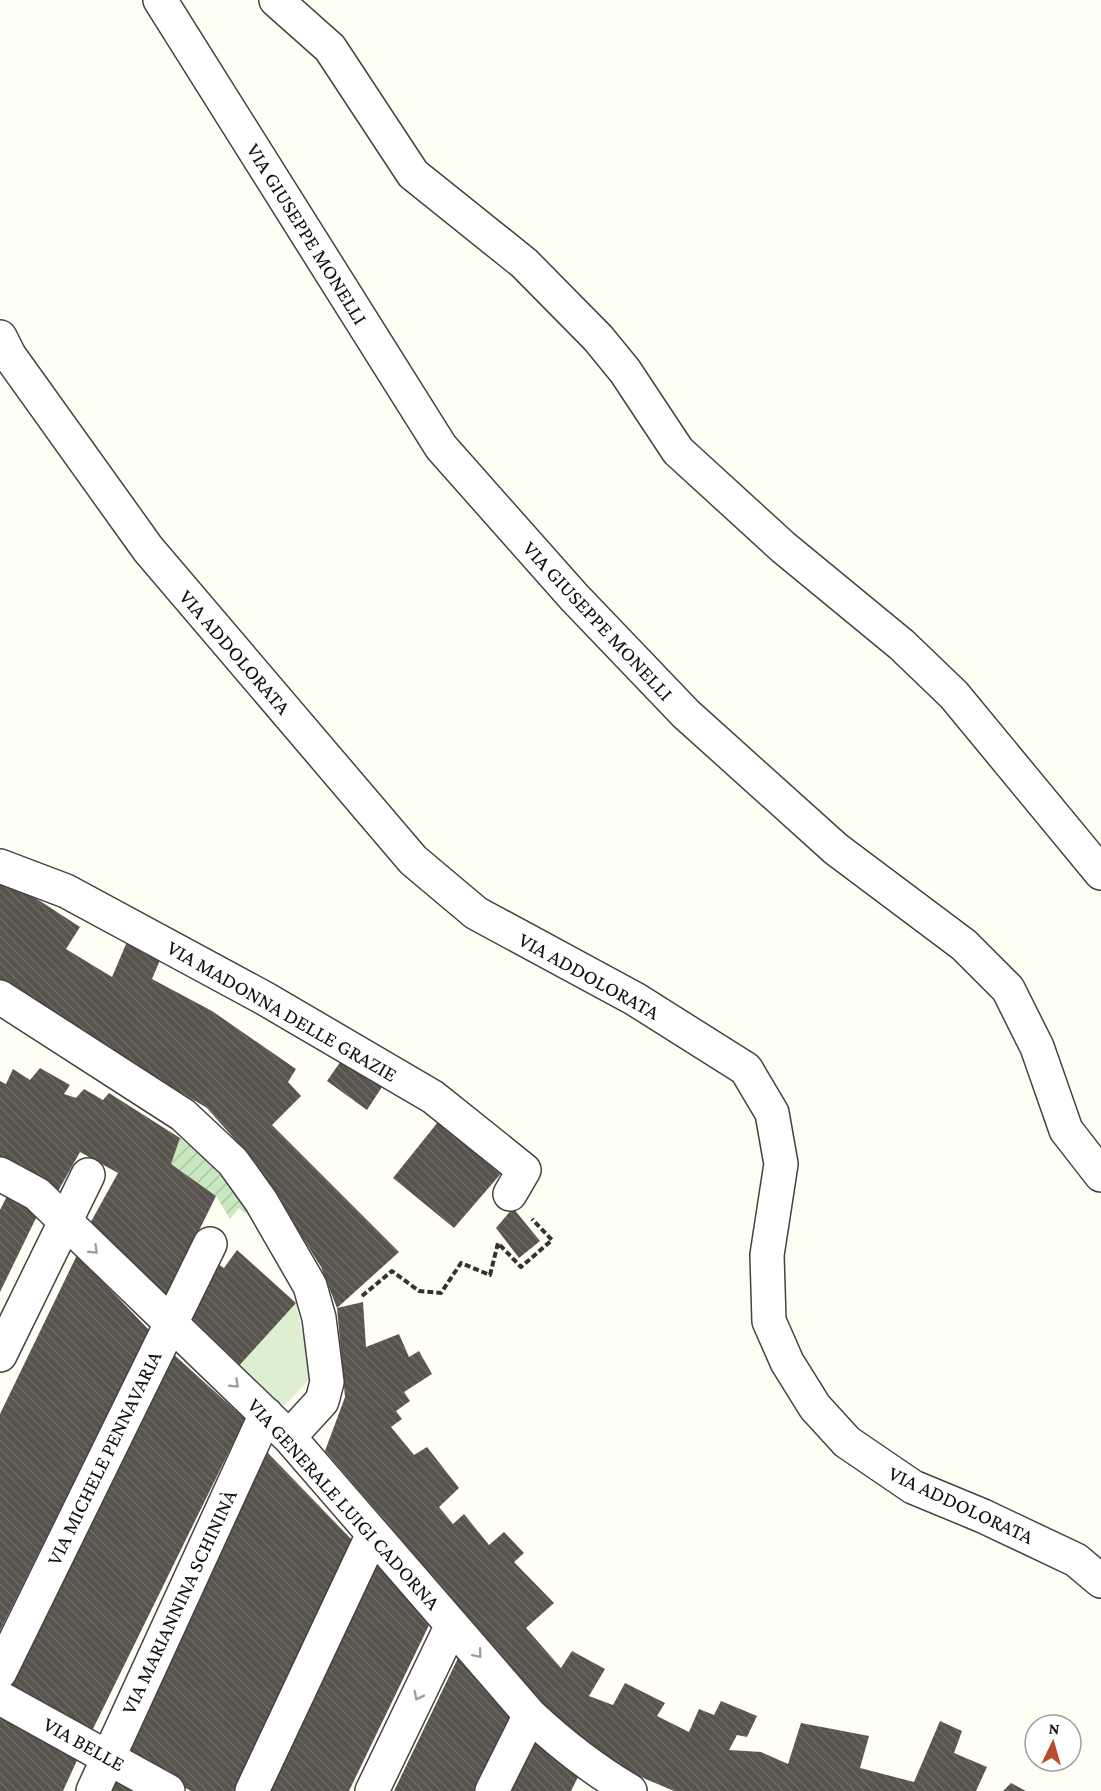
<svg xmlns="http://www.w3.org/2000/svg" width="1101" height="1791" font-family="'Crimson Pro',serif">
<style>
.garden{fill:url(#garden-furrows)}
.pitch{fill:#ddefd0}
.building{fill:url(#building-back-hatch)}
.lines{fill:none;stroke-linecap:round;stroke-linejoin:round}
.minor-casing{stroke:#434343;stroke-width:36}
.path{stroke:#323232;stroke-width:4;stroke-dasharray:6 3;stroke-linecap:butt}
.minor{stroke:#fff;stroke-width:33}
.oneway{stroke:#9f9f9f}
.labels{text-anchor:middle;stroke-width:6;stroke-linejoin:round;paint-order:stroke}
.street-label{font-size:21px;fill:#101010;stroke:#fff}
</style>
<defs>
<pattern id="garden-furrows" width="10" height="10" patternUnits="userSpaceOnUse" patternTransform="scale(1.5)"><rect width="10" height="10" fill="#cae8bf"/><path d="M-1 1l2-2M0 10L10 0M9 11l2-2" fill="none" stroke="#acc6a3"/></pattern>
<pattern id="building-back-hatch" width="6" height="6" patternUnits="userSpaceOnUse" patternTransform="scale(1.5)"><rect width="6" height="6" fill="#58544d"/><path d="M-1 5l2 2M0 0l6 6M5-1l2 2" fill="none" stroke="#6b6862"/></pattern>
</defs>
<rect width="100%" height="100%" fill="#fefef4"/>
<path class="garden" d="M180 1138C212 1163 231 1185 253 1219L239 1208 230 1219 216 1196 171 1164Z"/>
<path class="pitch" d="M296 1303 311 1378 280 1410 237 1368Z"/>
<path class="building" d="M0 875 80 927 66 949 112 977 129 937 163 953 152 979 212 1011 296 1069 288 1082 301 1096 272 1125 399 1252 337 1308 321 1267 255 1162 207 1108 0 984Z
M343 1058 382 1087 367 1110 327 1081Z
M40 1068 70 1085 64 1094 76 1098 84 1089 103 1100 109 1093 180 1138 171 1164 216 1196 164 1302 88 1227 118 1173 80 1152 57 1193 0 1162V1081L6 1084 13 1069 30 1080Z
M442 1117 504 1170 454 1228 393 1178Z
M9 1192 38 1214 0 1292V1210Z
M513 1208 540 1241 519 1258 496 1228Z
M237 1250 296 1303 237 1368 187 1323 215 1262 224 1268Z
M77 1255 149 1330 0 1631V1414Z
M363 1302 366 1347 399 1334 409 1357 419 1351 432 1374 404 1392 410 1401 396 1411 402 1419 391 1427 414 1455 427 1447 459 1488 439 1507 453 1524 464 1514 489 1545 504 1532 524 1553 514 1562 554 1603 526 1628 561 1668 572 1651 605 1669 589 1696 613 1705 625 1683 665 1703 657 1716 689 1732 699 1709 714 1715 721 1701 757 1716 747 1737 737 1735 729 1750 761 1752 788 1764 801 1723 869 1736 860 1768 914 1782 940 1721 962 1731 954 1753 987 1767 976 1791H674L629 1772 568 1733 325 1451 345 1397 337 1308Z
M171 1352 245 1419 91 1733 6 1687Z
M266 1451 356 1544 236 1791H191L128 1757Z
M373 1559 431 1621 349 1791H264Z
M459 1656 512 1717 476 1791H394Z
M0 1714 79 1756 63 1791H0Z
M530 1739 580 1773 571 1791H504Z
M118 1777 143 1791H112Z
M1011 1783 1026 1791H1003Z"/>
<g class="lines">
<defs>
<path id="minor" d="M160 0 441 447 574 597 686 714 836 849 964 945 1008 989 1037 1047 1066 1130 1101 1175
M276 0 330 48 413 174 524 263 598 338 625 371 678 451 783 547 902 645 954 695 1101 873
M0 337 9 355 148 549 413 860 476 913 635 999 746 1069 772 1113 781 1164 767 1255 769 1321 787 1362 815 1407 847 1442 913 1487 983 1516 1076 1560 1101 1581
M0 866 66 891 264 998 433 1097 524 1170 510 1194
M0 997 183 1115 233 1162 261 1201 310 1286 319 1318 327 1382 322 1401 289 1437
M0 1174 37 1194 289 1437 530 1715C561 1744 593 1769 630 1791
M0 1355 88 1175
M0 1672 210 1244
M0 1698 168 1791
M93 1791 266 1414
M252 1791 373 1534
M372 1791 452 1625
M492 1791 530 1715"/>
</defs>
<use href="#minor" class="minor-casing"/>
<path class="path" d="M362 1296 392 1271 419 1291 441 1293 461 1263 490 1275 498 1243 521 1267 552 1240 532 1219"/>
<use href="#minor" class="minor"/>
</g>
<defs><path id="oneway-chevron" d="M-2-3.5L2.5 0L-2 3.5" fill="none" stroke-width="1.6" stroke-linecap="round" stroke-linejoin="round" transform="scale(1.5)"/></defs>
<g class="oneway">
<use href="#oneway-chevron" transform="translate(94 1250) rotate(44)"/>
<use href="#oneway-chevron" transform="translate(235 1384) rotate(43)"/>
<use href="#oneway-chevron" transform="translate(478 1654) rotate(49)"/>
<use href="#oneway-chevron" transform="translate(418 1696) rotate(116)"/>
</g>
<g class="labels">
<g class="street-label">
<text transform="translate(307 234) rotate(58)" y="7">VIA GIUSEPPE MONELLI</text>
<text transform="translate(598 621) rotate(47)" y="7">VIA GIUSEPPE MONELLI</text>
<text transform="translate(235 652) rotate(49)" y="7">VIA ADDOLORATA</text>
<text transform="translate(589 976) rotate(29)" y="7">VIA ADDOLORATA</text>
<text transform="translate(282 1011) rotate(30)" y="7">VIA MADONNA DELLE GRAZIE</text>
<text transform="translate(104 1458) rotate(-64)" y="7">VIA MICHELE PENNAVARIA</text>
<text transform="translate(344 1504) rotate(48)" y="7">VIA GENERALE LUIGI CADORNA</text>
<text transform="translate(961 1505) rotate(25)" y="7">VIA ADDOLORATA</text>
<text transform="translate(179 1602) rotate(-65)" y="7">VIA MARIANNINA SCHININÀ</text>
<text transform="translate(84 1744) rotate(29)" y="7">VIA BELLE</text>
</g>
</g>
<g transform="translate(1053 1743) rotate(5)"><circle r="28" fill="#ffffff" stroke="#9f9f9f" stroke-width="1.5"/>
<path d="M0-4.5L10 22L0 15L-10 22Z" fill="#b84c30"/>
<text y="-9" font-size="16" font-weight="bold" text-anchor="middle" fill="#101010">N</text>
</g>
</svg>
